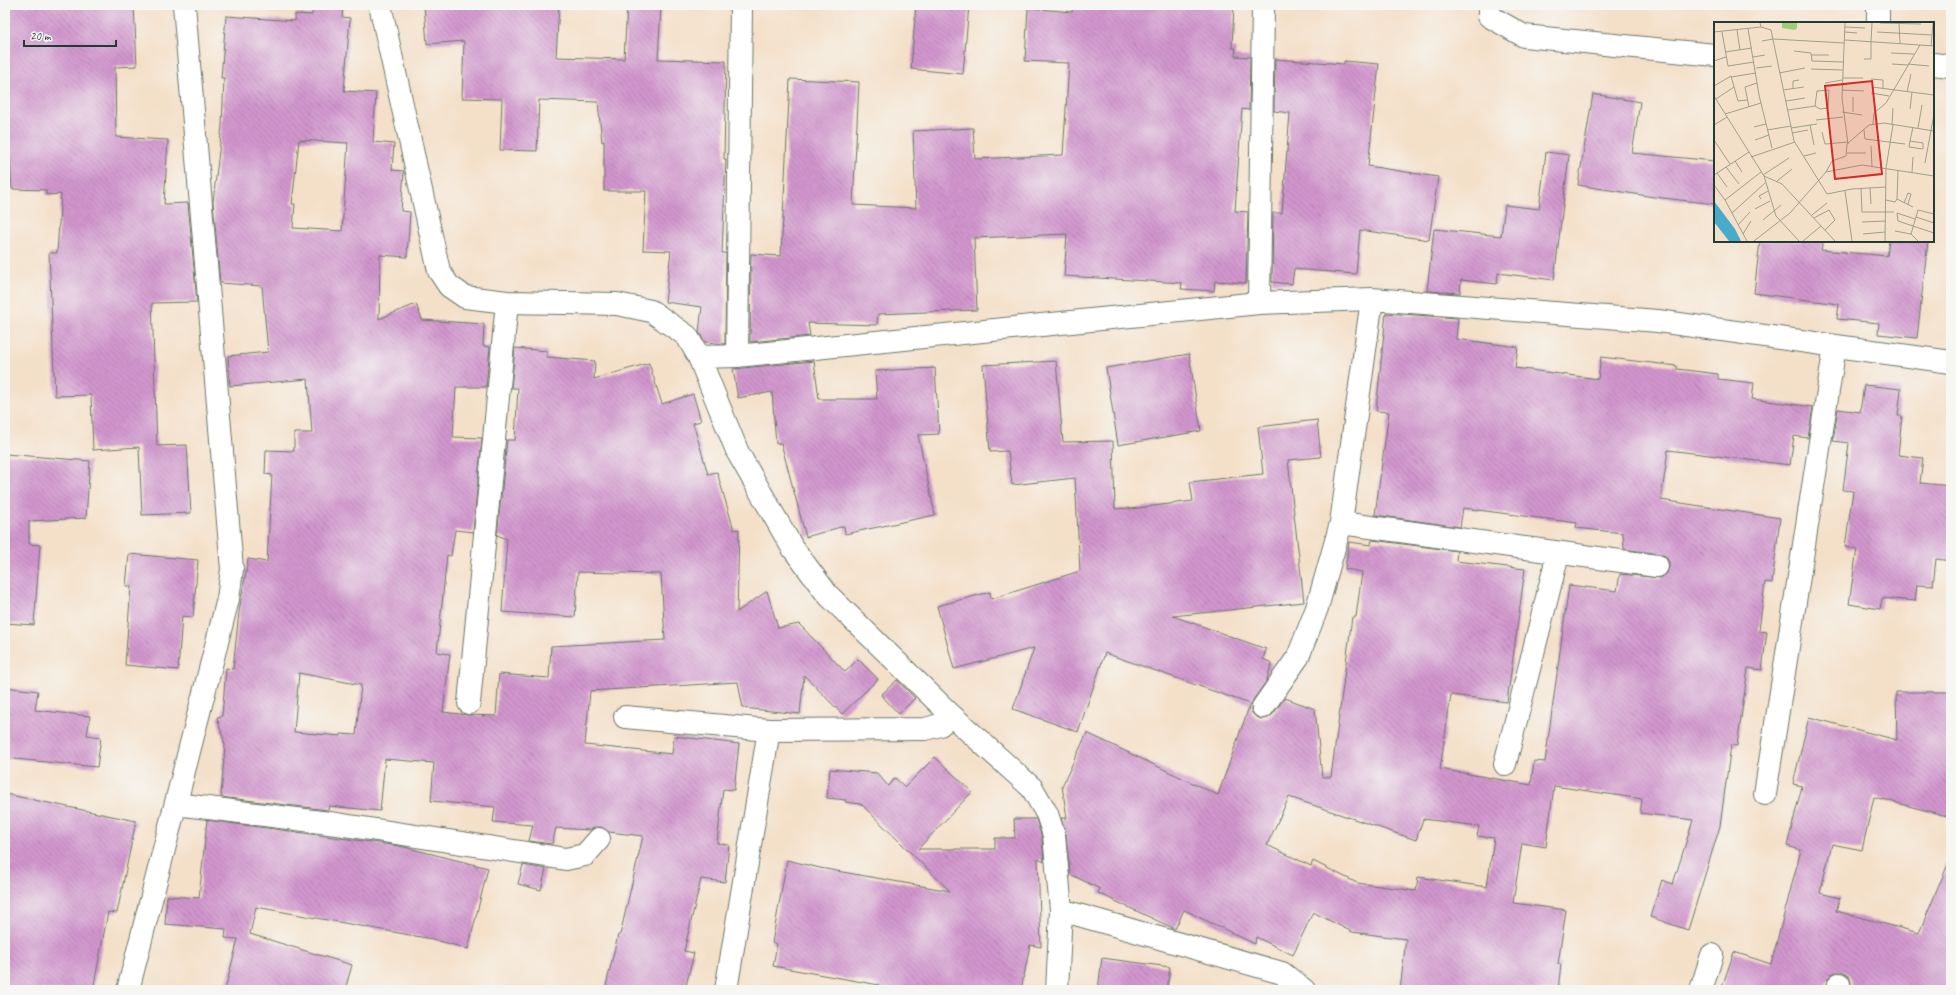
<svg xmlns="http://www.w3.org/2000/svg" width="1956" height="995" font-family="Caveat,sans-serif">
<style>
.building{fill:url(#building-back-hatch);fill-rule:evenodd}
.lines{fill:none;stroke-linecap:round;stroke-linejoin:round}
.street-casing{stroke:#6a7668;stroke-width:24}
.street{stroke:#fff;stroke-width:22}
.inset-road{fill:none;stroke:#9f9f8d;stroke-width:1}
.view{fill:#d62828;fill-opacity:0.15;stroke:#d62828;stroke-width:2}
.inset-edge{fill:none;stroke:#1f3d34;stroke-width:2}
</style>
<defs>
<pattern id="building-back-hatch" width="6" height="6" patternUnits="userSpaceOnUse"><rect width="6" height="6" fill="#d296ce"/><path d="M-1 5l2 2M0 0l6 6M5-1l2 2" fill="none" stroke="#aa7ca8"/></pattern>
</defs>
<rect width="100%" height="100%" fill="#f6f6f2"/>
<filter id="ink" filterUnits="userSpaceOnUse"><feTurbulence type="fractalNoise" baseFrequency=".025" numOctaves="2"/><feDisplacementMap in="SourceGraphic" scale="8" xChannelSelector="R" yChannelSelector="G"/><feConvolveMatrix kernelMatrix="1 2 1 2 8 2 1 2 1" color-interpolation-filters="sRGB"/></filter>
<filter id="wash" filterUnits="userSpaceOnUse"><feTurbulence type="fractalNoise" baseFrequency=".012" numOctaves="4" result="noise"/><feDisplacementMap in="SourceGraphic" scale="16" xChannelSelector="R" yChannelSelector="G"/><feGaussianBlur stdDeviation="0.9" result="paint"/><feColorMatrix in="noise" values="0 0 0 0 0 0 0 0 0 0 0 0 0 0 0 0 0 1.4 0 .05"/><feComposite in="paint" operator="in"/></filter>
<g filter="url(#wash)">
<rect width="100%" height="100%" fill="#f4e0c9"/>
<g id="blocks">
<path class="building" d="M5 5H134L137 66 115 67 116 137 168 140 164 204 188 203 197 302 152 303 157 446 187 445 191 513 142 515 139 447 93 450 91 395 55 396 49 253H57L61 194 46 195V190L12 189 8 133H5Z
M313 5H343L342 17 350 18 344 91 376 93 373 142 394 144 392 170 404 171 401 211 410 212 407 257 380 255 379 319 416 304 422 320 484 324 483 346 490 347 486 387H456L453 437 482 438 473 532 455 530 451 556 447 555 437 652 450 654 443 712 468 715 496 716 499 674 549 678 551 646 665 640 661 574 578 572 575 617 502 612 507 539 497 535 507 440H515L518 388H511L515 348 547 351V357L595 361 594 379 649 363 662 404 693 394 701 421 693 423 708 474 717 472 734 530 739 529 737 612 767 591 778 628 799 624 845 672 858 659 878 679 842 714 804 675 800 714 743 708 738 682 590 691 585 745 672 754 674 736 739 744 734 790 723 789 717 843 729 845 725 882 701 879 684 951 694 953 685 990H605L618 935H620L643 836 609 832 601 827H595L590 830 556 828 552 844 529 841 533 825 493 822 495 807 431 801 434 763 385 759 380 811 329 806 328 810 221 797 225 745 217 717 222 716 226 668 233 669 239 612 248 559 267 562 272 475 265 474 266 450 294 451V433H312L308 379 230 386 228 356 268 352 262 286 220 283 213 202 222 126 224 78H221L226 16 295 21V14L312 15ZM299 140 348 143 342 231 293 228 295 204H292ZM299 673 361 685 356 735 341 734V736L294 732Z
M424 5H559L556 57 624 59 627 5 661 6 658 59 726 61 724 159H726L722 253H726L725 344 705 342 699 332 702 307 665 302 671 251 643 250 646 191H604V141L602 142 598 102 539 100 537 151 500 150 502 99 462 98 464 41 427 44Z
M916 5H969L963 74 911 69Z
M1073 5H1234L1232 48H1236L1235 56 1250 57 1249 110 1242 109 1235 211 1248 212 1246 283 1215 281 1214 291 1181 289 1182 283 1064 276 1067 234 974 238 977 310 878 314 877 325 808 323 810 336 750 342 751 254 781 256 790 79 859 82 853 205 916 208 913 131 973 128 975 159 1063 155 1069 63 1025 61 1028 8 1072 12Z
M1275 59 1344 64V61L1379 64 1368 166 1438 177 1429 240 1360 230 1356 274 1294 269 1292 284 1272 282 1273 213H1282L1290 113 1274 111Z
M1593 94 1640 102 1632 153 1715 161V204L1654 197 1578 185Z
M1546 152 1569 155 1554 280 1498 273 1497 284 1461 280 1460 293 1427 291 1434 229 1501 236 1505 205 1539 209Z
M1760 241H1823L1821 250 1887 256 1889 241H1928L1917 338 1878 334 1879 323 1837 319 1839 304 1754 293Z
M1386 313 1458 318 1456 339 1518 347 1515 368 1598 379 1601 357 1677 366V369L1718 374V379L1754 383 1752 399 1813 407 1808 438 1794 436 1790 465 1668 450 1661 500 1780 518 1772 583 1765 582 1759 631 1767 632 1762 670 1748 668 1737 746 1731 745 1720 826 1688 930 1650 917 1662 880 1673 884 1693 820 1640 813 1642 799 1554 786 1546 847 1522 843 1513 903 1566 910 1558 964H1561L1558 990H1400L1406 939 1352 932 1313 912 1293 955 1256 937 1255 944 1184 910 1175 929 1098 893 1100 889 1070 874 1066 834 1061 818H1067L1062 786 1087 733 1218 795 1250 704 1105 653 1078 732 1013 709 1034 648 954 669 937 606 990 592 991 599 1080 571 1075 478 1012 485 1008 451 990 452 983 365 1056 361 1063 442 1113 441 1115 509 1130 508V509L1193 501 1190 482 1263 474 1258 427 1317 420 1321 457 1288 460 1304 602 1173 616 1266 649 1263 659 1272 663 1266 682 1253 700 1251 706 1252 713 1256 717 1262 719 1268 718 1273 714 1285 698 1315 709 1322 777H1331L1352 617H1356L1362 572 1345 569 1349 542 1371 545 1372 540 1457 551 1456 561 1525 569 1507 702 1451 695 1440 769 1531 785 1534 761 1545 762 1569 585 1617 591 1620 574 1661 578 1667 573 1669 567V562L1665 556 1659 554 1624 549 1623 533 1576 528 1577 523 1463 508 1460 527 1375 515 1389 412 1376 411ZM1289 797 1416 840 1423 819 1479 826 1477 836 1494 838 1487 887 1418 877 1416 891 1357 883 1313 861 1311 866 1267 845Z
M1189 354 1201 431 1118 445 1106 368Z
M814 361 819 399H877L875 371 935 368 939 434 918 435 935 515 845 534 844 526 806 537 781 443 776 444 772 392 738 398 733 369Z
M1864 385 1901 389 1898 416H1902L1898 455 1923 458 1920 483 1951 486V561L1936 559 1933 586 1917 585 1915 601 1882 598 1880 609 1849 604 1857 549 1845 547 1853 491 1843 490 1849 443 1833 441 1838 409 1860 412Z
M5 454 90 461 86 518 29 521V544L40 545 34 625 5 623Z
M129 554 198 560 193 617 182 616 178 670 125 665 131 586H126Z
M897 680 915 698 899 714 881 695Z
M5 687 38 691 35 710 90 716 87 735 101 737 97 767 5 758Z
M1896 692H1951V817L1874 797 1862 850 1832 844 1820 893 1840 898 1836 911 1919 933 1951 857V990H1850L1851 982 1849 976 1843 972H1837L1831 974 1827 980 1825 990H1721L1734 952 1771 964 1801 850 1787 846 1802 786 1793 784 1809 717 1897 740Z
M935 757 972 792 918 849H995V838H1015L1014 819H1036L1042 838 1044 862 1038 859 1041 947 1030 945 1021 990H878L879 985 773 966 777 944 772 943 787 860 820 868 950 891 861 804 845 802 846 800 827 798 830 769 877 773 888 786 895 778 905 787Z
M5 794 136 821 117 913 108 912 93 990H5Z
M207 820 400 846 488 868 468 949 432 939 256 907 250 934 352 965 345 990H225L238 939 225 938 226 929 165 924 167 896 199 898Z
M523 865 546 869 541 890 518 884Z
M1102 958 1170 967 1167 990H1098Z"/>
</g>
</g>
<g filter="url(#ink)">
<use href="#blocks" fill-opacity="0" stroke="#6a7668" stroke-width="1"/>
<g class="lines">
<defs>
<path id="street" d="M380 5 439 271 449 286 465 297 507 302 617 304 651 311 687 336 699 357 738 453 792 547 827 594 951 715 1032 788 1047 814 1054 835 1061 910 1057 990
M1489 5V16L1524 36 1715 55
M1878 5V23
M1933 64 1950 66
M1259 303 1263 5
M737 356 741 5
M699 357 737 356 1259 303 1372 299 1658 321 1951 362
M1341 523 1657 566
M469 703 507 302
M1263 707 1298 657 1317 608 1341 523 1372 299
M625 717 769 730
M1505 764 1558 554
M1765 794 1835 346
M176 804 337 824 566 859 585 855 599 839
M1061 910 1282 973 1304 990
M128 990 228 599 232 569 184 5
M726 990 769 730 925 729 940 725 951 715
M1701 990 1712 955
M1837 990 1839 984"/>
</defs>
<use href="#street" class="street-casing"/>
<use href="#street" class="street"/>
</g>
</g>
<g transform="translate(1714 22)">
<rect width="220" height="220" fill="#f4e0c9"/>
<path d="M68 1H83V6L81 8 68 6Z" fill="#9dcc7a"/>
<path d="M0 179 21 207 27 219H15L0 200Z" fill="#4aaac9"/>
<path class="inset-road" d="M131 1 128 76 134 122M166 1 207 2M185 1 186 21M47 5 57 8 80 119 113 172 138 167 172 165M131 5 151 6M34 7 45 73 58 126M23 8 26 28M0 10 47 5 46 1M8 10 14 44 40 40M131 10 143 11M163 10 218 13M131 18 206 23M48 19 59 17 130 21M157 20 158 1M217 24 219 1M80 29 97 31 98 39 130 40M11 30 38 26M177 31 200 32M98 33H115M39 35 51 33M150 37H157V20M0 39 12 35M178 42 194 43M194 42 215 44M42 46 58 44M97 47 129 48M65 51 91 46M17 55 42 51M129 56H149M157 57 169 58V66M111 61 128 58M0 64 17 54 24 79 33 78M158 65 220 73M79 67V59L85 58M69 68 90 65M128 68 150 69M193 70 197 52M157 71 175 74M0 74 50 154 68 162 121 219M2 77 20 65M72 79 91 76M35 85 31 65 43 61M196 87 198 70M74 88 101 84 106 87 114 86 115 68 103 69 101 84M128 90 148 93M139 90V75M11 92 47 81M102 98 129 95M159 102 160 91 172 81 206 23 220 24M0 103 13 95M96 103 100 123M178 103 179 86M40 105 52 102M77 106 103 102M204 106 208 83M53 108 77 104M150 108 151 117 191 122M108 110 111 122 134 120M78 111 94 108M0 118 16 142M41 118 55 113M196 119 209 121V127L195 125ZM196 119 199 105M157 124 158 144M133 131H152M90 134 102 131M37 135 81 120M21 139 28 150M211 141 220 92M12 145 25 162M112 150 118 139 132 134 133 122 155 103 170 101 220 109M198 150 199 135M3 151 13 165M0 153 35 130M49 153 75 136M50 154 62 194 85 219M63 159 78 147M0 163 11 178M147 166 148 190H180M156 166 157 182M131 169 138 219M47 177 45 174 54 169M183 177 184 148M183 177 199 185M172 178 181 180 183 177M190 181 194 171 197 172 194 182M41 187 56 179M18 191 51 161M98 193 113 181M202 195 220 201M100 196 115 188 121 198 111 208M201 197 183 191 184 199 220 211M49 198 67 183M148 200 172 199M24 203 36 190M181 209 197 212M29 212 37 199M149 212 171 210M33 219 11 178 47 150M40 219 76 191 112 150 148 143 220 154M89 219 107 204M171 219 172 146 179 103M204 219 197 212 204 188 220 192"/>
<path class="view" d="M158 59 168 152 121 157 111 64Z"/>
<rect width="220" height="220" class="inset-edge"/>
</g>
<rect width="1956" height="995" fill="none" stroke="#f6f6f2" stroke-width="20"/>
<path d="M24 40v6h92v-6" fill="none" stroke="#1f3d34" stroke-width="2"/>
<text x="30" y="40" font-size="12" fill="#1f3d34" stroke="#f6f6f2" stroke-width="3" paint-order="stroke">20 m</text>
</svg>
